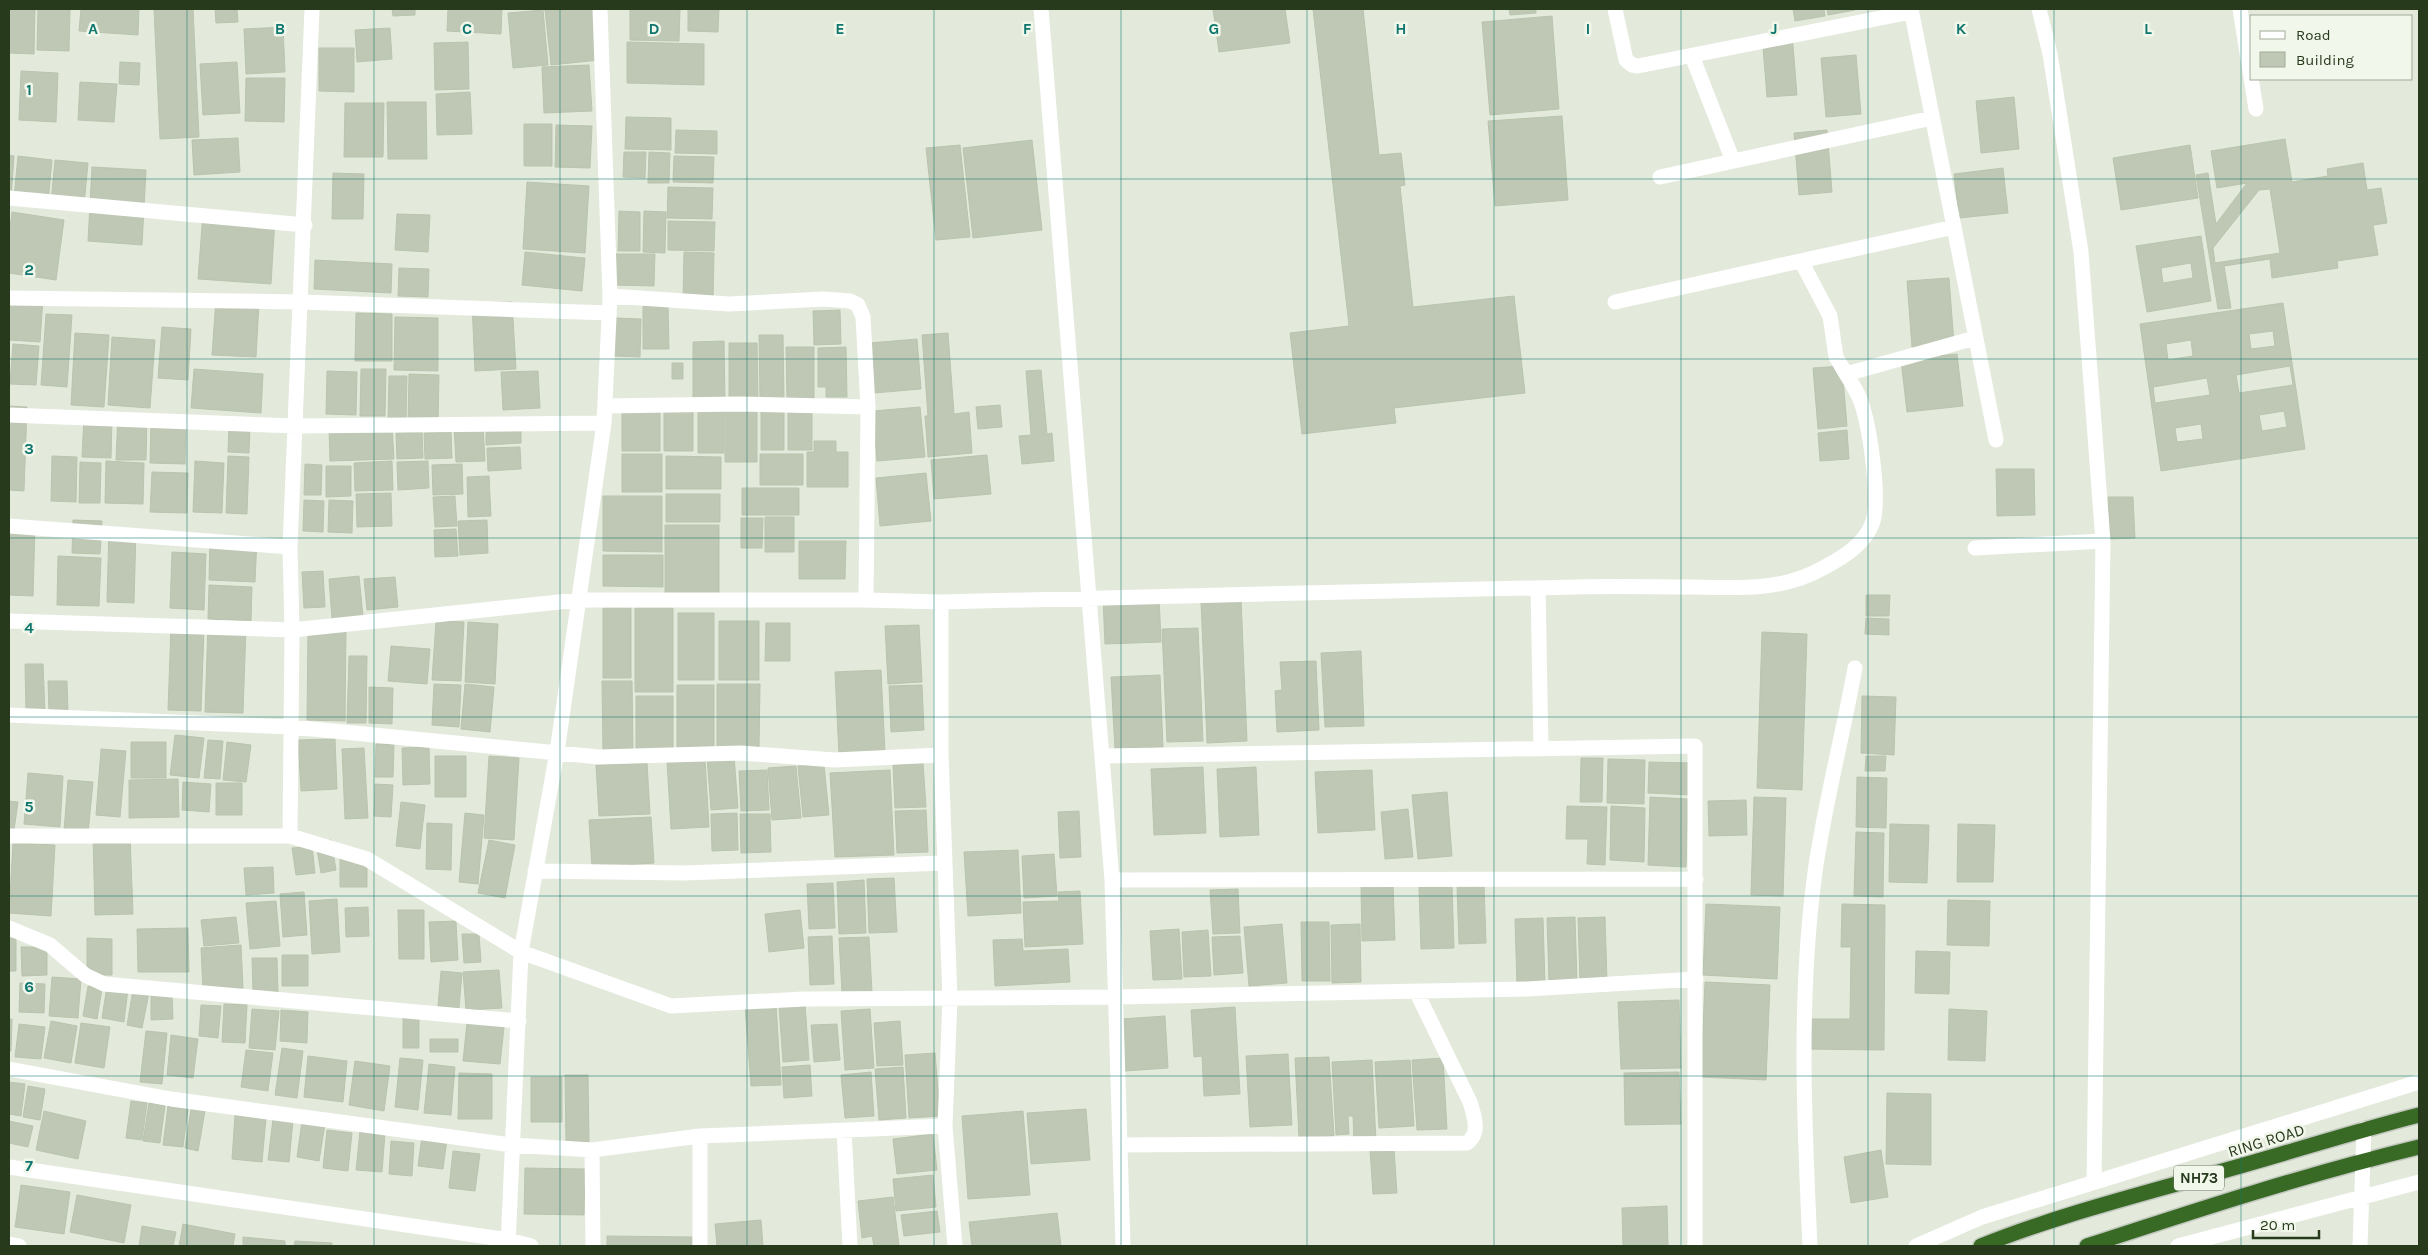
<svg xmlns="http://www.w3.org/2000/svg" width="2428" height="1255" font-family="Karla,sans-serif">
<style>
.building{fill:#bec8b4;stroke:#b9c4ae;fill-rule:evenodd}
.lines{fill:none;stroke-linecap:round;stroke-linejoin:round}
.highway-casing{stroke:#c3c8bf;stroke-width:18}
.minor{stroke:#fff;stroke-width:15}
.highway{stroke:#386a25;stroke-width:15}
.grid{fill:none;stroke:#0f766e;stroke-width:1;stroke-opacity:0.55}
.labels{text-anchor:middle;stroke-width:5;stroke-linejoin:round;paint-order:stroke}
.shield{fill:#f2f7ec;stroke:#64735a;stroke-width:1}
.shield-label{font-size:15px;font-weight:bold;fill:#273a1c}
.street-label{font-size:16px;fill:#273a1c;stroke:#f2f7ec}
.grid-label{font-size:16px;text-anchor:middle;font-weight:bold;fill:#0f766e;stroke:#f2f7ec;stroke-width:5;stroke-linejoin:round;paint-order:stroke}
</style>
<rect width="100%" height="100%" fill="#e3eadc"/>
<path class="building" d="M9 9H35L34 54 9 53Z
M38 9H70L69 51 37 50Z
M81 9H139L138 35 79 31Z
M154 9H193L199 137 160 139Z
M215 9H237L238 22 216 23Z
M392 9H415V15L393 16Z
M448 9H502L501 34 447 31Z
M594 9 599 60 551 65 545 10Z
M630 9H680L679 41 630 40Z
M688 9H719L718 32 688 31Z
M1213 9H1285L1290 43 1219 52Z
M1313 9H1363L1379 155 1401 153 1405 185 1400 186 1413 307 1514 296 1525 393 1394 408 1396 423 1302 434 1290 333 1349 326Z
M1509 9H1536V13L1510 15Z
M1793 9H1824L1825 16 1795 21Z
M1827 9H1855V10L1828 15Z
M543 10 548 65 513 68 508 13Z
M1552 16 1559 109 1490 115 1482 22Z
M283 27 285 72 246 74 244 29Z
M390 28 392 59 357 62 355 30Z
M1792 33 1797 95 1767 97 1762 35Z
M468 42 469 89 435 90 434 43Z
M627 42 704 44V85L627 83Z
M319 48H354V92L319 91Z
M1856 55 1861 114 1826 117 1821 58Z
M120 62 140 63 139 85 119 84Z
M237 62 240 113 203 115 200 64Z
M589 65 592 111 544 113 542 67Z
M21 71 58 73 56 122 19 120Z
M246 78H285L284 122 245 121Z
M80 82 117 84 114 122 78 120Z
M470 92 472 134 437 135 436 94Z
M2014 97 2019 149 1981 153 1976 101Z
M387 102H426L427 159H388Z
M345 103H384L383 157H344Z
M1562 116 1568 200 1495 206 1488 121Z
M626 117 671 118V150L625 149Z
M524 124H552V166H524Z
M556 125 592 126 590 168 555 167Z
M676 130 717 131V154L675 153Z
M1827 130 1832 192 1799 195 1794 133Z
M238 138 240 172 194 175 192 140Z
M2285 139 2292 182 2328 176 2327 169 2363 163 2367 190 2381 188 2387 223 2373 225 2378 255 2337 261 2338 268 2272 278 2270 259 2224 266 2231 308 2218 309 2196 175 2208 173 2216 224 2247 183 2217 188 2211 151ZM2270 189 2280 253 2215 263 2213 248 2259 190Z
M1032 140 1042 230 973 238 963 148Z
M960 145 970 237 936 240 926 148Z
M2190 145 2198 198 2121 210 2113 158Z
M624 152H646L645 178 623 177Z
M649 152 670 153 669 183H648Z
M9 155 14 156 11 199H9Z
M18 156 52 160 48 203 14 198Z
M674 156 714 157 713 183 673 182Z
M55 160 88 163 84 205 51 202Z
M92 167 146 170 142 245 88 241Z
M2003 168 2008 213 1959 218 1954 174Z
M333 173 364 174 363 219H332Z
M527 182 589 186 585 253 523 249Z
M668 187 713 188 712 219 667 218Z
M619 211 640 212V251H618Z
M644 211 666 212 665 253 643 252Z
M12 212 64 220 56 280 9 273V237Z
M203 213 275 218 271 284 198 279Z
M397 214 430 215 428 252 395 250Z
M668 221 715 222 714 251 668 250Z
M2201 236 2211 301 2147 312 2136 246ZM2191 263 2193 278 2163 283 2161 268Z
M525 252 585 258 582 291 522 285Z
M684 252 714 253 713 299 683 298Z
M613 254H655L654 286 613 285Z
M315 260 392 264 391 293 314 289Z
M399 268 429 269 428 297 398 296Z
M1949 278 1954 344 1912 347 1907 281Z
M9 296 43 298 40 342 9 340Z
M216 299 259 303 256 357 212 355Z
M512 302 516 369 475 371 472 303Z
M2283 303 2305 449 2161 471 2140 324ZM2273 331 2275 346 2251 349 2249 334ZM2191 340 2193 356 2168 360 2166 344ZM2290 366 2293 385 2239 393 2236 375ZM2207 378 2210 395 2155 403 2153 387ZM2284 411 2287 427 2262 431 2259 415ZM2201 424 2203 439 2177 442 2175 428Z
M643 306H668L669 349H643Z
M840 310 841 344 814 345 813 311Z
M356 313 392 314V361H355Z
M46 314 72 315 67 387 41 385Z
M395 317 438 318V371L394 370Z
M615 318 641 319 640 357 614 356Z
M162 327 191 329 188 380 158 378Z
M75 333 109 335 104 407 71 405Z
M948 333 954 414 969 412 972 453 928 457 925 416H928L922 335Z
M759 335H783L784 399H760Z
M112 337 155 340 150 408 108 405Z
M917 339 921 389 874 393 870 343Z
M724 341 725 401H693V342Z
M729 343H757L758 400 729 401Z
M13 344 39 346 36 385 10 384Z
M786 347H814V400H787Z
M846 347 847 397H826V387H818V348Z
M1957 354 1963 406 1907 412 1901 360Z
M672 363H683V379H672Z
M1842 366 1847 426 1818 429 1813 368Z
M194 369 263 374 261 413 191 408Z
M361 369H386L385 416H360Z
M1041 370 1047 434 1052 433 1054 461 1022 464 1019 436 1031 435 1026 371Z
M327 371 357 372 356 415 326 414Z
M538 371 540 408 503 410 501 372Z
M409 374 439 375 438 423H408Z
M389 376H407L406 420H388Z
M622 401H660V451H622Z
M664 401H693V451H664Z
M1000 405 1002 427 978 429 976 407Z
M9 406 27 407 24 491 9 490Z
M698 407H724V453H698Z
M725 407 757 408V462H725Z
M788 407H812V450H788Z
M920 407 925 457 877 461 873 411Z
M761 410H784V450H761Z
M118 415 147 416 146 460H116Z
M84 416 112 417 111 458 82 457Z
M151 423 186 424 185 464 150 463Z
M229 425 250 426 249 453 228 452Z
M483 425 485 461 456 462 454 426Z
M392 426 394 459 330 461 329 428Z
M521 428V443L486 445V429Z
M1847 430 1849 459 1820 461 1818 433Z
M422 432 423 458 397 459 396 433Z
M451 432 452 458 425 459 424 433Z
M814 441H836V452H848V487H807V452H814Z
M520 447 521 469 488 471 487 448Z
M622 454H662V492H622Z
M760 454H803V485H760Z
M987 455 991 494 934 499 931 460Z
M52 456 77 457 76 502 51 501Z
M228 456 249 457 247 514 226 513Z
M666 456 721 457V489H666Z
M106 461 144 463 143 504 105 503Z
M195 461 224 463 222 513 193 512Z
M392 461 393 490 355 491 354 463Z
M428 461 429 488 398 490 397 462Z
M80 462 101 463 100 503H79Z
M305 464 322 465 321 495H304Z
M462 464 463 494 433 495 432 465Z
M326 466H351V496L326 497Z
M1996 469H2034L2035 515 1997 516Z
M152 472 188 473 187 513 150 512Z
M926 473 931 521 880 526 876 478Z
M489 476 491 516 468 517 467 477Z
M742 488H799V515H742Z
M391 493 392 526 357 527 356 494Z
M666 494H720V522H666Z
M455 496 457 526 435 527 433 497Z
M603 496H662V552L603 551Z
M2108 497H2133L2135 538 2110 539Z
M304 500 324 501 323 532 303 531Z
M329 500 353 501 352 533 328 532Z
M765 517H794V552H765Z
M741 518H763L762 548H741Z
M73 520 102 521 100 554 72 553Z
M487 520 488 553 460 555 458 521Z
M9 524 35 525 33 596 9 595Z
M665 525H719V597H665Z
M109 528 136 529 134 603 107 602Z
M456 529 458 556 435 557 434 530Z
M210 536 257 538 255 582 209 580Z
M799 541H846L845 579H799Z
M172 552 206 554 204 610 170 608Z
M603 555H663V587L603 586Z
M58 556 101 558 99 606 57 605Z
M323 571 325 607 304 608 302 572Z
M359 576 363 616 332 619 329 579Z
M395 577 398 607 367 610 364 579Z
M209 585 252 587 251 621 208 619Z
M1866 595H1890L1889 616H1866Z
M1159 596 1161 642 1105 644 1103 598Z
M1241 599 1247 741 1207 743 1201 601Z
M603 608H631V678H603Z
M635 608H673V692H635Z
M678 613H714V680H678Z
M1866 618 1889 619V635L1865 634Z
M436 621 464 622 461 681 432 680Z
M719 621H759V680H719Z
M468 622 498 624 495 684 465 682Z
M766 623H790V661H765Z
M208 625 246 627 243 713 205 712Z
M919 625 922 682 888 684 885 626Z
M171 627 204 629 201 711 168 710Z
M1198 628 1203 741 1167 742 1162 629Z
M308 629 346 630 345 721 307 720Z
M1762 632 1807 634 1802 790 1757 788Z
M391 646 430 649 427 684 388 681Z
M1361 651 1364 726 1325 727 1321 653Z
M349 656H367L366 723H347Z
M1316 661 1319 730 1277 732 1275 691 1282 690 1280 662Z
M25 664H43L45 712H26Z
M881 670 885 753 839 755 835 672Z
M1160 675 1163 747 1115 749 1111 677Z
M48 681H67L68 713H49Z
M602 681H632L633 752H603Z
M434 684 461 685 459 727 432 725Z
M465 684 494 687 490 732 461 729Z
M717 684H760L759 748H717Z
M677 685H714V749H677Z
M922 685 924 730 891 732 889 686Z
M369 687 393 688 392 724 369 723Z
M636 696H673V751H636Z
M1862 696 1896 697 1894 755 1861 753Z
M175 735 204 738 199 778 170 775Z
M335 739 337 789 301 791 298 740Z
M208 740 223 741 220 779 204 778Z
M131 742H166V778H131Z
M227 742 251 745 246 782 223 780Z
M376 744 394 745 393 777H375Z
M429 747 430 784 403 785 402 748Z
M364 748 368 818 345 819 342 749Z
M101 749 126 751 120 817 96 815Z
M734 755 738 808 711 810 707 757Z
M435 756H466V797H435Z
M489 756 519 758 514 840 484 838Z
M1866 756H1886L1885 771H1865Z
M1581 758H1603L1602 802H1580Z
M705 759 709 827 671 829 667 761Z
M1608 759 1645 760 1644 804 1607 803Z
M1649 762 1693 763V795L1648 793Z
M647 763 650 814 599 816 596 765Z
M923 763 926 807 895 808 893 765Z
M824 765 829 815 803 817 798 766Z
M796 766 801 818 772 820 768 768Z
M1203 767 1206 833 1154 835 1151 769Z
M1256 767 1259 835 1220 837 1217 769Z
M767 770 769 810 741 811 739 771Z
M890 770 894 855 835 857 830 773Z
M1372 770 1375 830 1318 833 1315 772Z
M28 773 63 776 60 827 24 824Z
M1857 777 1887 778 1886 828 1856 827Z
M178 779 179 817 129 818V780Z
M68 780 93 782 88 833 64 831Z
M183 782 211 784 209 812 182 810Z
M216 783H242V815H216Z
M375 784 393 785 391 817 374 816Z
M1447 792 1452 856 1418 859 1412 795Z
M1650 797 1688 799 1686 867 1648 865Z
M1754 797 1786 798 1783 896 1751 895Z
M1746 800 1747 835 1709 836 1708 801Z
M9 801 18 802 14 830 9 829Z
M401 802 425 805 420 849 396 846Z
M1567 806 1607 807 1605 865 1587 864 1588 839H1566Z
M1611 806 1645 808 1644 862 1610 860Z
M1408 809 1413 857 1385 859 1381 812Z
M926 810 928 852 897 853 895 811Z
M1079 811 1081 857 1060 858 1058 812Z
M465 813 484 815 478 884 459 882Z
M737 813 738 850 712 851 711 814Z
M740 814H770L771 852 741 853Z
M651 817 654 863 592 867 589 820Z
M427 823 452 824 451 870 426 869Z
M1890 824 1929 825 1927 883 1889 882Z
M1958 824 1995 825 1993 882H1957Z
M1856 832 1884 833 1883 897 1854 896Z
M130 835 133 914 95 915 93 836Z
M331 840 336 870 321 873 316 843Z
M489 840 515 845 505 898 478 893Z
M13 843 55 845 51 916 9 913Z
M312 846 315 873 296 875 292 848Z
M1018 850 1021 913 968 916 964 852Z
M340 854H367V887H340Z
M1054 854 1057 896 1024 898 1022 856Z
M273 867 274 893 246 895 244 868Z
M894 878 897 932 869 933 867 879Z
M864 880 866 933 839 934 837 882Z
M833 883 835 928 809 929 807 884Z
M1393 885 1395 940 1362 941 1361 886Z
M1484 885 1486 943 1459 944 1457 886Z
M1452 886 1454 948 1421 949 1419 887Z
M1238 889 1240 933 1213 934 1210 890Z
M1080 891 1083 944 1025 947 1023 902 1059 901 1058 892Z
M304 892 307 935 283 937 280 894Z
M337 899 340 952 312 954 309 901Z
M1948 900 1990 901 1989 946 1947 945Z
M276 901 280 946 250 949 246 903Z
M1706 904 1780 907 1777 979 1703 975Z
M1842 904 1885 905 1884 1050 1806 1049V1019H1850L1851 947H1841Z
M368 907 369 936 346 937 345 908Z
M398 910H424V959H399Z
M800 910 804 948 769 952 765 914Z
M236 917 239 943 204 946 201 920Z
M1575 917 1577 982 1549 983 1547 918Z
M1605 917 1607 981 1580 982 1578 918Z
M1543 918 1545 985 1517 986 1515 919Z
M456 921 458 960 431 962 429 922Z
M1301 922H1329L1330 981H1302Z
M1282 924 1287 983 1249 986 1244 927Z
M1360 924 1361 982 1332 983 1331 925Z
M188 928 189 972H138L137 929Z
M1179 929 1182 979 1153 980 1150 931Z
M1208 930 1211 976 1184 977 1182 932Z
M462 934H479L481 962 464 963Z
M832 936 834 984 810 985 808 937Z
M1240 936 1243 973 1214 975 1212 937Z
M869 937 872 992 842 993 839 938Z
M9 938H16V971H9Z
M87 938 112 939V975H87Z
M1022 939 1023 951 1068 949 1070 982 995 986 993 940Z
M241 945 243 988 203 990 201 948Z
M21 947H47V975L22 976Z
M1916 951 1950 952 1949 994 1915 993Z
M282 955H308V986H282Z
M252 958H277L278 992H253Z
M499 970 502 1008 466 1010 463 972Z
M441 971 462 973 459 1008 438 1006Z
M52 977 81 979 78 1018 49 1016Z
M1705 982 1770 985 1766 1080 1701 1077Z
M20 983 45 984 44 1013 19 1012Z
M88 986 102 989 97 1019 83 1016Z
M107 986 128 989 124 1022 102 1018Z
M133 990 149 993 142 1028 127 1025Z
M172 993 173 1019 151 1020V994Z
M1679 1000 1681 1068 1621 1069 1618 1002Z
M224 1004 247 1005 245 1043 222 1042Z
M776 1004 781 1085 751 1086 745 1006Z
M805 1004 809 1060 783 1062 779 1006Z
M201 1005 221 1006 218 1038 199 1036Z
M1235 1007 1240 1094 1204 1096 1202 1056 1194 1057 1191 1010Z
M252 1009 279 1011 275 1050 249 1048Z
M870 1009 874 1068 845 1070 841 1011Z
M1949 1009 1987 1011 1985 1061 1948 1060Z
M281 1010 308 1012 307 1043 280 1041Z
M1165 1016 1168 1068 1125 1071 1121 1019Z
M403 1017H419V1048H403Z
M9 1019H12L11 1051H9Z
M51 1021 77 1026 71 1063 44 1058Z
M900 1021 903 1065 877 1066 874 1023Z
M81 1023 110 1027 104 1068 75 1063Z
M467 1023 504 1027 500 1064 463 1061Z
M19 1024 45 1027 41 1059 15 1057Z
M837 1024 840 1060 814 1062 811 1025Z
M146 1031 167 1033 162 1084 140 1082Z
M171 1035 198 1039 193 1078 167 1075Z
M430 1039H458V1052H430Z
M282 1048 303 1051 297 1098 275 1095Z
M246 1050 273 1053 268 1091 241 1087Z
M935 1053 940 1116 909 1118 905 1055Z
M1288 1054 1292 1125 1250 1127 1246 1056Z
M308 1056 347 1061 343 1102 304 1097Z
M1329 1057 1334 1136 1299 1138 1295 1058Z
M400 1058 423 1060 418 1110 395 1107Z
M1443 1058 1447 1129 1417 1130 1412 1060Z
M1372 1060 1376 1142 1354 1144 1353 1116H1348L1349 1134 1336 1135 1332 1062Z
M1410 1060 1414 1126 1379 1128 1375 1062Z
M355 1061 390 1066 384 1111 349 1105Z
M429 1064 455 1067 451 1115 424 1113Z
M810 1065 812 1096 784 1098 782 1067Z
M903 1067 906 1118 879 1120 875 1069Z
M871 1072 874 1116 845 1118 841 1075Z
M1679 1072 1681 1124 1625 1125 1624 1073Z
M459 1073 492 1074V1119H458Z
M565 1075H588L589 1142H566Z
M531 1077H562V1122H531Z
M9 1082 25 1084 21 1116 9 1114Z
M28 1086 45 1089 40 1120 23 1117Z
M1887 1093 1931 1094V1165L1886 1164Z
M131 1101 147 1103 142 1140 126 1138Z
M149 1103 165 1106 160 1143 143 1141Z
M168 1106 188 1109 183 1147 163 1145Z
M191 1109 205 1111 198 1151 185 1148Z
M1086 1109 1090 1160 1031 1164 1027 1113Z
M44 1111 86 1121 78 1159 36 1150Z
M1023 1111 1030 1195 968 1199 962 1116Z
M235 1115 266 1118 262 1162 232 1159Z
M273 1119 293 1121 289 1162 268 1160Z
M9 1121 33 1126 28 1147 9 1143Z
M302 1121 325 1124 319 1161 297 1157Z
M327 1130 352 1133 348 1171 323 1168Z
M360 1131 385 1133 382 1172 356 1170Z
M933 1134 937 1170 897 1174 893 1139Z
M422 1136 447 1139 443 1169 418 1166Z
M391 1141 414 1143 412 1176 389 1174Z
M1394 1149 1397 1193 1373 1194 1370 1150Z
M1881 1150 1888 1197 1851 1203 1844 1157Z
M453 1151 480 1154 475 1191 449 1188Z
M525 1168 585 1169 584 1215 524 1214Z
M933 1175 936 1207 896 1211 893 1179Z
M21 1185 70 1192 64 1234 15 1227Z
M77 1195 131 1205 124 1243 70 1232Z
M893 1197 899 1246H874L872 1236 862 1238 858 1201Z
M1667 1206 1668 1246H1623L1622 1208Z
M937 1211 940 1232 904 1236 901 1215Z
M1057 1213 1061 1246H972L969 1222Z
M761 1220 763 1246H717L715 1224Z
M183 1224 235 1234 233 1246H179Z
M142 1226 176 1232 173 1246H139Z
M607 1236 692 1237V1246H607Z
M243 1237 285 1241V1246H243Z
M295 1241 332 1243V1246H294Z"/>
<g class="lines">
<defs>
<path id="highway" d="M1981 1246C2055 1216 2132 1197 2208 1175 2279 1156 2348 1133 2419 1115
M2087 1246C2197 1210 2307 1174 2419 1147"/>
</defs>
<use href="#highway" class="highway-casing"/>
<path class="minor" d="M1041 9 1112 880 1123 1246
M1615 9 1626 60 1632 65 1638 66 1911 12
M1911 9 1996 440
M2039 9 2050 54 2081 252 2103 541
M2240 9 2256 109
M1692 56 1733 161
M1660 177 1932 118
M9 198 305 225
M1801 261 1830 316 1836 357 1846 374
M610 296 729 304 823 299 850 301 858 305 863 317 868 407 866 600
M9 298 302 302 609 313
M1615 302 1954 227
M605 406 739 404 868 407
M9 415 296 426 604 423
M9 526 290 547
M1975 548 2103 541 2094 1182
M1538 588 1541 748
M941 602V755L950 999 945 1126 955 1246
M9 621 292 630 578 600H866L941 602C1153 596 1364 592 1576 587 1615 586 1654 587 1693 587 1738 588 1783 591 1823 568 1842 558 1864 545 1872 524 1881 502 1870 432 1863 408 1860 396 1853 385 1846 374L1975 338
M9 715 292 727 599 757 741 753 834 760 941 755
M1103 756 1695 746V1246
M9 836H290L367 859 521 952 671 1006 804 999 1116 997 1527 989 1696 979
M290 836 292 630 290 547 312 9
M535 871 684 873 943 863
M1112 880 1696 879
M9 928 50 945 85 975 104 984 519 1021
M9 1069 171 1099 512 1145 592 1150 700 1136 945 1126
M844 1130 850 1246
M1120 1145 1467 1143C1481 1133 1474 1116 1470 1102L1416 991
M592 1150 593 1246
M9 1167 509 1240 531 1246
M9 1244 19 1246
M508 1246 521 952 557 752 604 423 610 296 600 9
M700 1246V1136
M1810 1246C1804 1119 1798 991 1816 865 1826 799 1843 734 1855 668
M1916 1246 1982 1217 2419 1082
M2178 1246 2419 1182
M2360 1246 2364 1129"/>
<use href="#highway" class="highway"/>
</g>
<path class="grid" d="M187 9V1246M374 9V1246M560 9V1246M747 9V1246M934 9V1246M1121 9V1246M1307 9V1246M1494 9V1246M1681 9V1246M1868 9V1246M2054 9V1246M2241 9V1246M9 179H2419M9 359H2419M9 538H2419M9 717H2419M9 896H2419M9 1076H2419"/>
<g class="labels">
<rect class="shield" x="2174" y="1165.5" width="50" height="25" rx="4"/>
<g class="shield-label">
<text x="2199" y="1183">NH73</text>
</g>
<g class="street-label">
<text transform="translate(2266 1140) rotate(-17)" y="6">RING ROAD</text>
</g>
</g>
<g class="grid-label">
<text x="93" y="34">A</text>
<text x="280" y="34">B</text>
<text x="467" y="34">C</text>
<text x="654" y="34">D</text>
<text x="840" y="34">E</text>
<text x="1027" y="34">F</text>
<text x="1214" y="34">G</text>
<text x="1401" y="34">H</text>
<text x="1588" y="34">I</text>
<text x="1774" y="34">J</text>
<text x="1961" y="34">K</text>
<text x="2148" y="34">L</text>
<text x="29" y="95">1</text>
<text x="29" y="275">2</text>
<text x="29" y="454">3</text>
<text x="29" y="633">4</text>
<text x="29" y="812">5</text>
<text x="29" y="992">6</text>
<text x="29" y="1171">7</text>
</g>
<rect width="2428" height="1255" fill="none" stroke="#273a1c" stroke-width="20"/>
<rect x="2250" y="15" width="162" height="65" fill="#f2f7ec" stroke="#a1ab99"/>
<rect x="2260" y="31" width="25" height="8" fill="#ffffff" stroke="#a1ab99"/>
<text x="2296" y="40" font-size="15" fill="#273a1c">Road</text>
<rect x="2260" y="52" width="25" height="15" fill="#bec8b4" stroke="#a1ab99"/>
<text x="2296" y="65" font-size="15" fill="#273a1c">Building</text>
<path d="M2253 1230v8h66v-8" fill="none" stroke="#273a1c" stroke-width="2.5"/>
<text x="2260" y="1230" font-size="15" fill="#273a1c" stroke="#f2f7ec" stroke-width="4" paint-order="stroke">20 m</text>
</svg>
